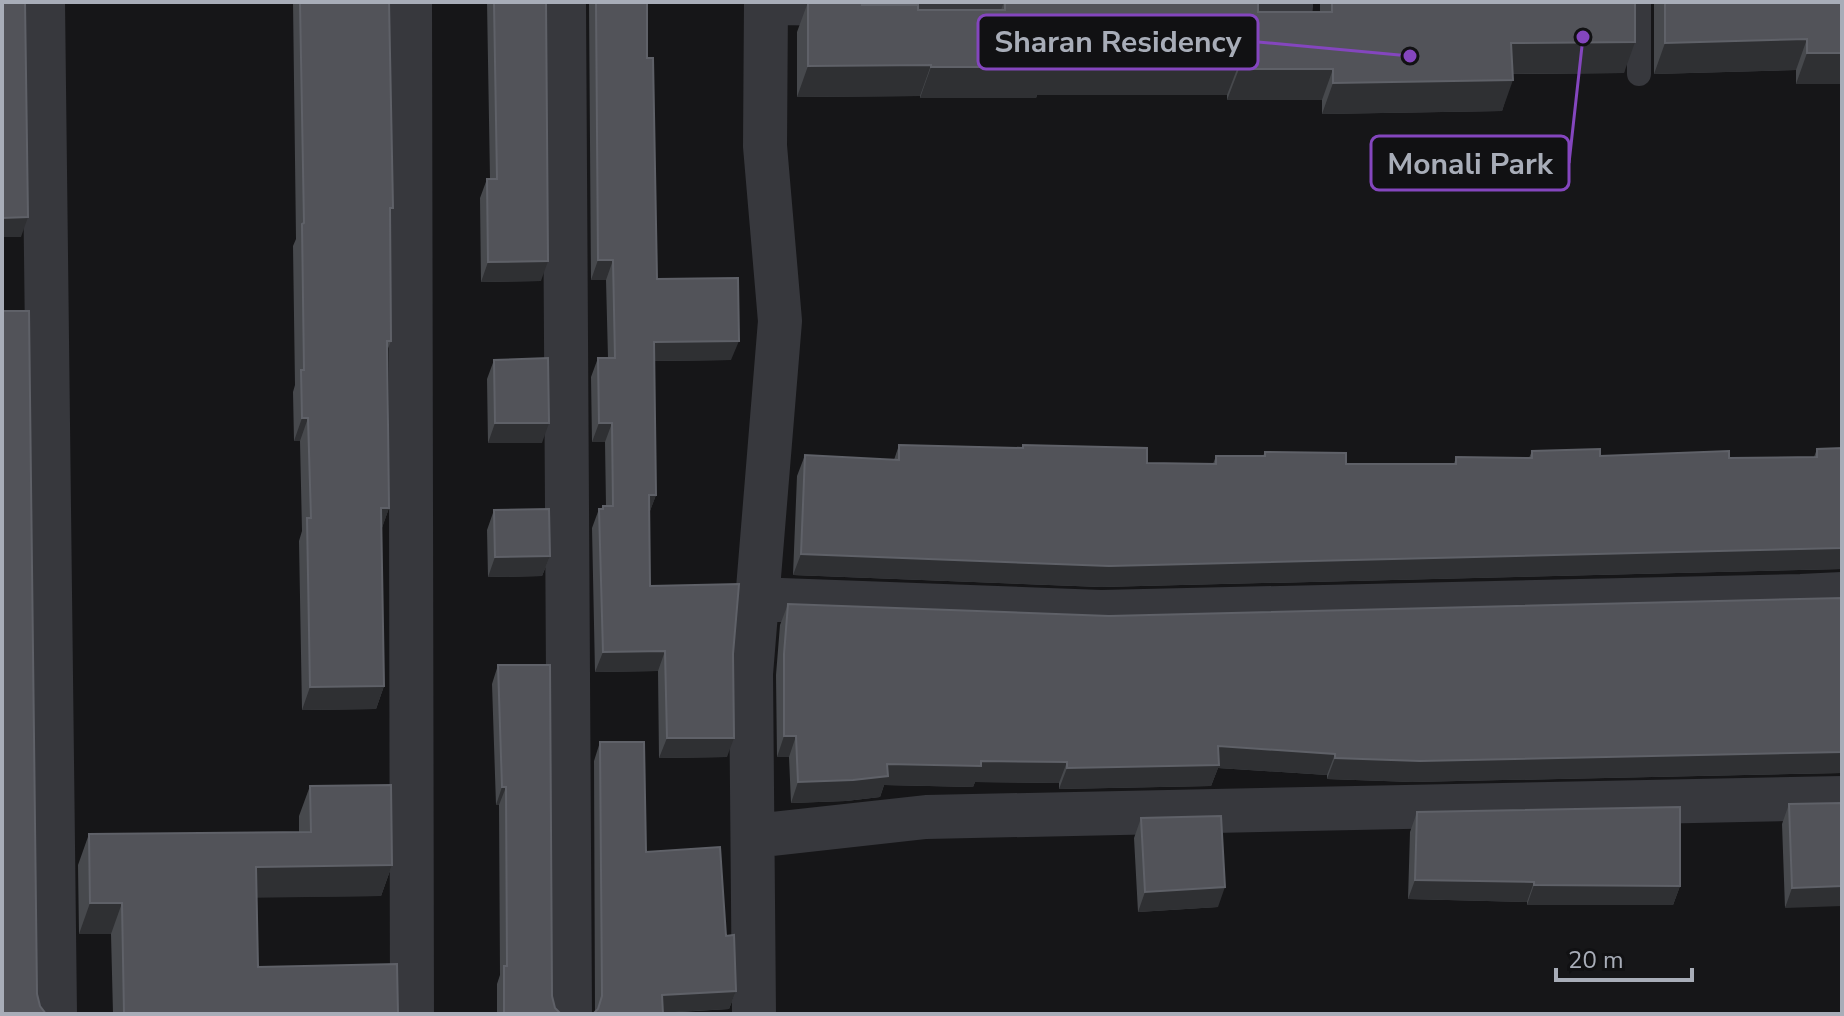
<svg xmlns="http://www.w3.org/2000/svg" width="1844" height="1016" font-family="'Nunito Sans',sans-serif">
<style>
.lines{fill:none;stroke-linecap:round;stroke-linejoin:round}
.lane{stroke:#37383d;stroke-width:24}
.street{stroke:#37383d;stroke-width:44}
.wall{fill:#47494d}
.shaded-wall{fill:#2f3033}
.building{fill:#525359;stroke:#5f6168;stroke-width:2}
.leader{fill:none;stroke:#8446be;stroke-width:3}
.callout-dot{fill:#8446be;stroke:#111113;stroke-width:3}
.callout{fill:#111113;stroke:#8446be;stroke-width:3}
.callout-label{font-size:30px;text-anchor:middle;font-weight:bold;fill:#a8adb8}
</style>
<rect width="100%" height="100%" fill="#161618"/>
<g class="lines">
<path class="lane" d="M1639 2V74"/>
<path class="street" d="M43 2 55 1014
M410 2 412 1014
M564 2 570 1014
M766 3 1062 6
M1199 7H1291V2
M757 599 1101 612 1801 596 1842 594
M753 836 926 817 1842 798
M754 1014 751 674 780 321 765 146 766 2"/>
</g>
<path class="wall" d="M293 2H389L391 341 387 351 389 508 381 530 384 686 376 709 302 710 299 541 302 531 300 441H294L293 392 295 385 293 246 296 239Z
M487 2H546L541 281 481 282 480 198 487 179H490Z
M589 2H647V58L657 279 731 360 654 361 656 495 649 513 650 586 733 654 727 757 659 758 658 671 595 672 592 528 599 509 606 506 605 442H592L591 377 598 358H608L606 280H591Z
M808 2 862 5 918 10H1001L1004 2H1258V12H1320V2H1635L1624 73 1513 74 1502 111 1322 114V100H1227V95H1037L1036 98H920V96L797 97V32Z
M1654 2H1842V84H1796V70L1654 74Z
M494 360 542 443H488L487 379Z
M899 445 1022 448 1023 445 1147 463 1213 464 1216 456H1263L1265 452 1346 464H1454L1456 457 1529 458 1532 451 1600 456 1729 458 1814 457 1817 449 1842 448V569L1101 587 793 575 797 476 805 455 894 460Z
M494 510 550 556 542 576 488 577 487 530Z
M1842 598V773L1412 782 1327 779V775L1218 768 1211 786 1059 789V783L975 782 973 787 884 785 880 797 846 801 791 803 789 757H777L776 675 780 625 788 604 1109 616Z
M498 665 552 996 555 1008 561 1014H497V984L500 975 499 805H496L492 684Z
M600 742 646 852 726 936 736 991 729 1009 663 1013 595 1012 594 761Z
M310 786 392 865 381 896 257 897 258 967 398 1014H113L111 934H79L78 865 89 834 299 832V816Z
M1842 803 1785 908 1782 824 1789 804Z
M1417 812 1680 886 1673 905H1527V902L1408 899 1410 832Z
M1141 818 1218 907 1138 912 1134 838Z"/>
<path class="shaded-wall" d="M1807 39 1796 70 1654 74 1665 43Z
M1635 42 1624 73 1500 74 1511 43Z
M1807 53H1842V84H1796Z
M1047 64H1239L1227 95H1037L1036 98H920L931 67Z
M931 65 920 96 797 97 808 66Z
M1239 69H1333L1322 100H1227Z
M1513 80 1502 111 1322 114 1333 83Z
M28 217 21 237H2V218Z
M598 260H613L606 280H591Z
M548 261 541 281 481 282 488 262Z
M739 341 731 360 647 361 654 342Z
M302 418H308L300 441H294Z
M495 423H549L542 443H488Z
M599 423H612L605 442H592Z
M649 495H656L649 514Z
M381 508H389L381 531Z
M1842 548V566L1841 569 1101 587 793 575 801 554Z
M550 556 542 576 488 577 495 557Z
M665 651 658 671 595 672 603 652Z
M384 686 376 709 302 710 310 687Z
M784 736H796L789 757H777Z
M667 738H734L727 757 659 758Z
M1218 746 1335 754 1327 775 1218 768 1211 786 1059 789 1067 768Z
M1842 752 1841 773 1412 782 1327 779 1335 758Z
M981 761 1067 762 1059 783 975 782 973 787 884 785 880 797 846 801 791 803 798 782 887 764Z
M502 787H506L499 805H496Z
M392 865 381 896 245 898 256 867Z
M1415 880 1534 882 1527 902 1408 899Z
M1534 885 1680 886 1673 905H1527Z
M1842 886V906L1785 908 1792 888Z
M1225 887 1218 907 1138 912 1145 892Z
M90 903H122L111 934H79Z
M736 991 729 1009 656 1013 662 995Z"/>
<path class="building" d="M2 2H25L28 217 2 218Z
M300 2H389L393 208H390L391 341H387L389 508H381L384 686 310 687 307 518H311L308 418H302L301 370H304L302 224 304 223Z
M494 2H546L548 261 488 262 487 179H497Z
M596 2H647V58H653L657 279 738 278 739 341 654 342 656 495H649L650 586 739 584 733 654 734 738H667L665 651 603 652 599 509H603V506H613L612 423H599L598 358H615L613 260H598Z
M808 2H862V5H918V10H1005V2H1258V12H1332V2H1635V42L1511 43 1513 80 1333 83V69H1239V64H1047V67H931V65L808 66Z
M1665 2H1842V53H1807V39L1665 43Z
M2 311H29L37 994 40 1006 46 1014H2Z
M548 358 549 423H495L494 360Z
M899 445 1023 448V445L1147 448V463L1216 464V456H1265V452L1346 453V464H1456V457L1532 458V451L1600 449V456L1729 451V458L1817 457V449L1842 448V548L1109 566 801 554 805 455 899 460Z
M549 509 550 556 495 557 494 510Z
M1842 598V752L1420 761 1335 758V754L1218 746 1219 765 1067 768V762L981 761V766L887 764 888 776 853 780 798 782 796 736H784V654L788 604 1109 616Z
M498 665H550L552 996 555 1008 561 1014H504V966H507L506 787H502Z
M600 742H644L646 852 720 847 726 936 734 935 736 991 662 995 663 1014H593L598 1009 602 996Z
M391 785 392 865 256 867 258 967 397 964 398 1014H124L122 903H90L89 834 311 832 310 786Z
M1842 803V886L1792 888 1789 804Z
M1680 807V886L1534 885V882L1415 880 1417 812Z
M1221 816 1225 887 1145 892 1141 818Z"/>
<path class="leader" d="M1410 56L1258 42M1583 37L1569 163"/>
<g class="callout-dot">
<circle cx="1410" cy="56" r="8"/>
<circle cx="1583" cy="37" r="8"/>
</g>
<g class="callout">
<rect x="978" y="15" width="280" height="54" rx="8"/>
<rect x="1371" y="136" width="198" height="54" rx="8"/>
</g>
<g class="callout-label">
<text x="1118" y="52">Sharan Residency</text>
<text x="1470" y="174">Monali Park</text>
</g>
<rect width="1844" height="1016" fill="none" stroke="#a8adb8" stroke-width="8"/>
<path d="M1556 968v12h136v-12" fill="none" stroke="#a8adb8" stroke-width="4"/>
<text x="1568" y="968" font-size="24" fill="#a8adb8" stroke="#111113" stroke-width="6" paint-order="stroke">20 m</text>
</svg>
